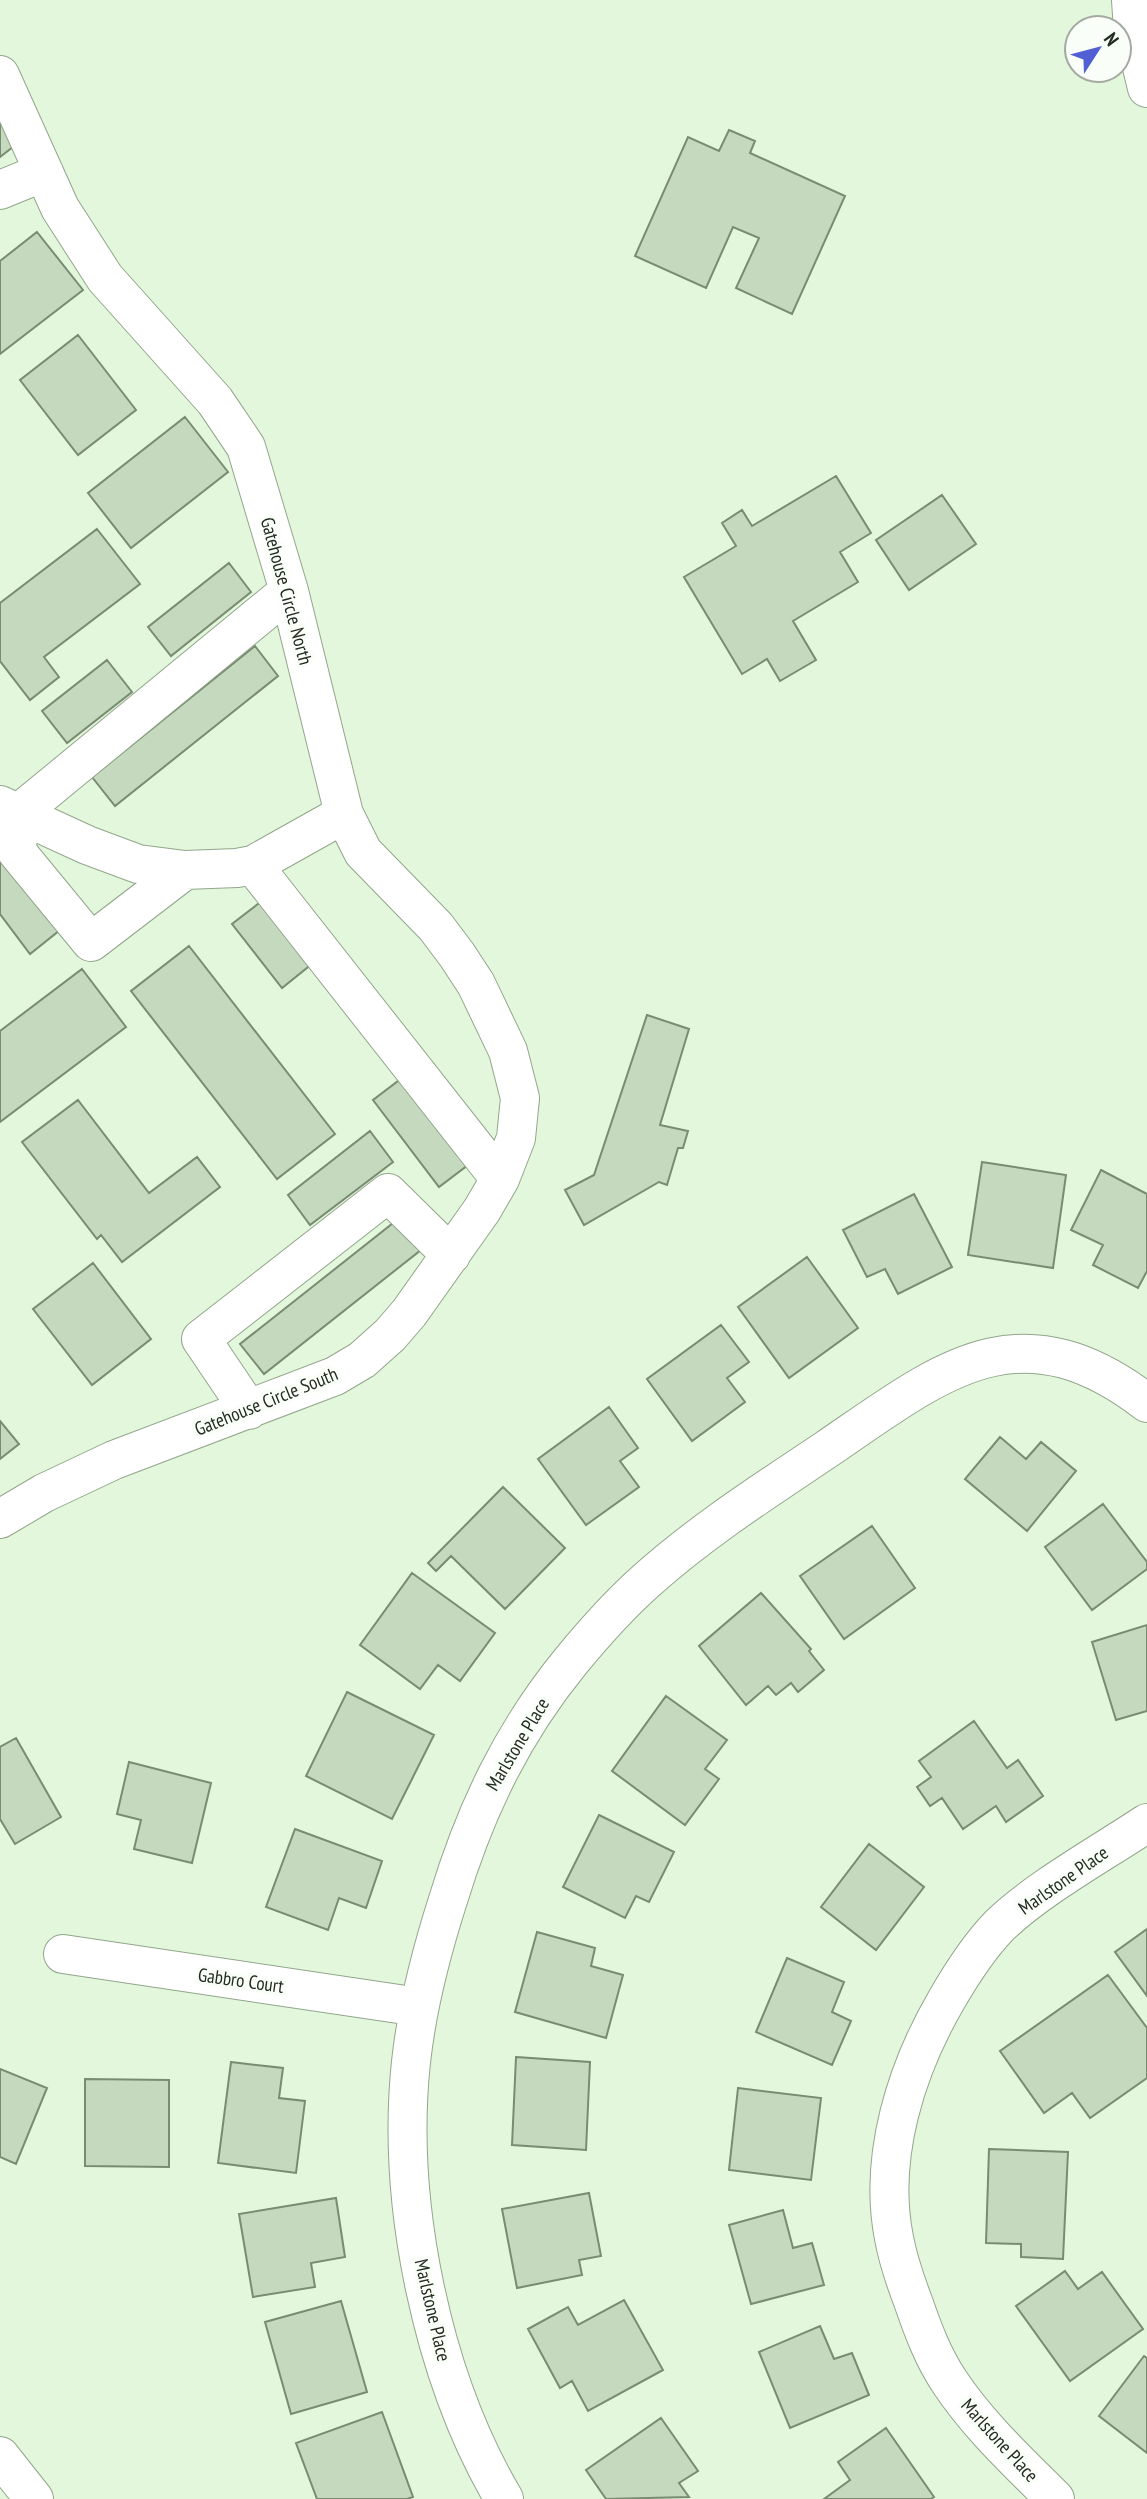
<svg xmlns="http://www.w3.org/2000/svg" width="1147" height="2499" font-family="'PT Sans Narrow',sans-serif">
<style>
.building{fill:#c4d9bd;stroke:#798c72;stroke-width:2}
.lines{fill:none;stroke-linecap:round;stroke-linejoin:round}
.minor-casing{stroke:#92a68b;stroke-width:40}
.major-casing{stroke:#92a68b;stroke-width:40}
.minor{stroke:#fff;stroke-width:38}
.major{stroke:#fff;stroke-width:38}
.labels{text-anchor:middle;stroke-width:7;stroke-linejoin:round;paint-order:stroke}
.street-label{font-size:19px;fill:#232b20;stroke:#fafef9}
</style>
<rect width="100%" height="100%" fill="#e2f7db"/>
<path class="building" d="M0 119 18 143 0 157Z
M729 130 755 141 750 153 845 196 792 314 736 288 759 238 733 227 706 288 635 256 688 137 719 151Z
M37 232 83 290 0 354V261Z
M78 335 136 410 78 455 20 380Z
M185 417 228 472 131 548 88 493Z
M836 476 871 533 840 552 858 582 793 621 816 660 780 681 767 659 742 674 684 577 736 546 722 523 742 510 752 526Z
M942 495 976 544 909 590 876 540Z
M97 529 140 584 44 657 59 677 30 700 0 661V603Z
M229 563 251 592 171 656 148 627Z
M255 646 278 676 115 806 92 777Z
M107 660 132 692 67 743 42 711Z
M0 853 60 930 30 954 0 914Z
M263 900 313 963 282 988 232 924Z
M189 946 335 1134 277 1179 131 991Z
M82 969 126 1027 0 1122V1031Z
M647 1015 689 1029 660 1125 688 1131 683 1148H678L667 1185 659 1182 584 1225 565 1190 594 1175Z
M402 1078 468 1165 439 1187 373 1100Z
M78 1100 149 1193 197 1157 220 1187 122 1262 101 1235 97 1239 22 1142Z
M370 1131 393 1162 310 1225 288 1195Z
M982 1162 1066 1175 1053 1268 968 1255Z
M1101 1170 1147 1194V1271L1138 1288 1093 1265 1103 1245 1071 1230Z
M914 1194 952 1267 898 1294 885 1269 867 1277 843 1230Z
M402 1216 426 1246 264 1374 240 1344Z
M807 1257 858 1328 789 1378 738 1307Z
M93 1263 151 1339 92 1385 33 1309Z
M721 1325 749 1362 727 1378 745 1402 692 1441 647 1379Z
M609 1407 638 1448 620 1461 639 1487 586 1525 538 1459Z
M0 1421 19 1444 0 1459Z
M1000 1437 1026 1459 1041 1442 1076 1471 1027 1531 965 1479Z
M503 1487 565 1548 505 1609 451 1556 436 1571 428 1563Z
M1103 1504 1147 1562V1569L1092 1610 1045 1547Z
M872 1526 915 1588 844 1639 800 1576Z
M412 1573 495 1633 460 1681 438 1665 420 1689 360 1645Z
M761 1593 811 1649 809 1651 824 1670 798 1692 791 1683 776 1695 768 1686 746 1705 699 1646Z
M1147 1625V1711L1116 1720 1092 1642Z
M347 1692 434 1735 392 1819 306 1776Z
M666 1696 727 1740 705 1769 719 1779 685 1825 612 1771Z
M974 1721 1007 1768 1018 1760 1043 1796 1006 1822 996 1806 963 1829 942 1798 930 1806 917 1787 931 1777 919 1761Z
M16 1738 61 1817 15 1844 0 1819V1747Z
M129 1762 211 1783 192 1863 134 1849 141 1820 117 1814Z
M599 1815 674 1852 649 1902 636 1896 625 1918 563 1887Z
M295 1829 382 1861 366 1908 339 1898 328 1930 266 1907Z
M869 1844 924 1887 876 1950 821 1907Z
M1147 1929V1996L1115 1952Z
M537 1932 595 1948 591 1966 623 1975 606 2038 515 2012Z
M787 1958 844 1982 832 2012 851 2021 832 2065 756 2032Z
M1108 1975 1147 2028V2078L1090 2118 1072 2093 1044 2113 1000 2051Z
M516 2057 590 2062 586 2150 512 2145Z
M231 2062 283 2068 279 2098 305 2101 296 2173 218 2163Z
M0 2069 47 2088 16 2164 0 2157Z
M85 2079 169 2080V2167L85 2166Z
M738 2088 821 2098 811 2180 729 2170Z
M989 2149 1068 2152 1063 2259 1021 2257V2244L986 2243Z
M589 2193 601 2256 579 2260 582 2275 517 2288 502 2209Z
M336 2198 345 2257 311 2263 315 2287 253 2297 239 2214Z
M783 2210 793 2248 812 2243 824 2285 751 2304 729 2225Z
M1065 2271 1078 2289 1102 2272 1143 2329 1070 2381 1016 2306Z
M624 2300 663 2370 588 2411 572 2381 560 2388 528 2329 568 2307 578 2325Z
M341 2301 367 2392 291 2414 265 2322Z
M820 2326 834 2359 852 2353 869 2395 790 2428 759 2352Z
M1144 2356 1147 2358V2453L1099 2416Z
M382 2412 413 2497 407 2499H317L296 2443Z
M661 2418 698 2471 679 2483 689 2497 606 2499 586 2470Z
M886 2428 934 2497 931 2499H824L850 2480 838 2462Z"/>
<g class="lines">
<defs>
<path id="minor" d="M1131 0 1133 30 1147 88
M0 75 60 208 105 278 215 401 246 447 289 591 344 814 253 865 237 868 185 870 138 864 87 845 0 805
M0 190 44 172
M253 865 500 1179
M185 870 91 942 17 852 19 813 289 591
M249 1410 201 1339 388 1193 451 1255
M0 1519 44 1493 114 1460 335 1376 362 1360 390 1335 409 1313 482 1210 500 1179 516 1138 520 1098 508 1051 476 984 457 955 436 927 363 852 344 814
M63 1954 419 2007
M504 2499C432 2377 396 2203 411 2062 417 2007 431 1953 448 1900 475 1811 512 1733 571 1661 594 1633 620 1604 647 1580 703 1530 766 1490 827 1449 940 1372 1018 1304 1147 1403
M1055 2499C1017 2461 978 2425 949 2381 933 2357 923 2330 914 2304 906 2283 898 2260 894 2238 878 2157 906 2069 947 1999 962 1973 978 1948 999 1926 1037 1889 1102 1853 1147 1823"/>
<path id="major" d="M0 2456 34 2499"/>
</defs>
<use href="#minor" class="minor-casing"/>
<use href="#major" class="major-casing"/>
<use href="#minor" class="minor"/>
<use href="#major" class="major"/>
</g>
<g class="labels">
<g class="street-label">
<text transform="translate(287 591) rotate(75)" y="7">Gatehouse Circle North</text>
<text transform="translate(266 1401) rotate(-22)" y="7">Gatehouse Circle South</text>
<text transform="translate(517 1744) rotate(-59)" y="7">Marlstone Place</text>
<text transform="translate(1063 1880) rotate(-35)" y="7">Marlstone Place</text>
<text transform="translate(241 1980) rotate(8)" y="7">Gabbro Court</text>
<text transform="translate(433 2310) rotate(77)" y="7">Marlstone Place</text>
<text transform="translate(1000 2440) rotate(48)" y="7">Marlstone Place</text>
</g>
</g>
<g transform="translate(1098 49) rotate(54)"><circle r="33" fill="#fafef9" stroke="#a4aaa2" stroke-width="2"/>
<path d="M0-5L12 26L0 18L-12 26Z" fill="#515ed4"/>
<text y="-10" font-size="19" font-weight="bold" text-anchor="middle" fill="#232b20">N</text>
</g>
</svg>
